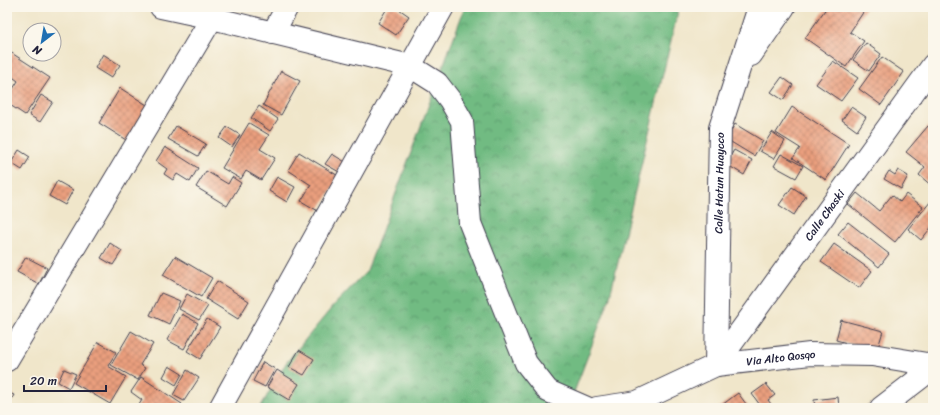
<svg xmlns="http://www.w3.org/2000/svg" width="940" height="415" font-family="Sriracha,sans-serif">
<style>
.forest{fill:url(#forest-crowns);stroke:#4a6e5e}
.building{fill:url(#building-cross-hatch)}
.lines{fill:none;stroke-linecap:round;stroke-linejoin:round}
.minor-casing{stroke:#413f50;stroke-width:24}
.minor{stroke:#fff;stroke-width:22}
.labels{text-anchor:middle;stroke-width:3;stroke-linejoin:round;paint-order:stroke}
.street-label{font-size:11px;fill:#22223b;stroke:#fbf7ec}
</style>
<defs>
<pattern id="forest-crowns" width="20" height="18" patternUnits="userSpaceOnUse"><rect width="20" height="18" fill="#71bb82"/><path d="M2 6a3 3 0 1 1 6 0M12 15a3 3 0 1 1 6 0" fill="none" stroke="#5c986c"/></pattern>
<pattern id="building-cross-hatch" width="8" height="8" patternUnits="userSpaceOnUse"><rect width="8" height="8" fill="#ea9f7e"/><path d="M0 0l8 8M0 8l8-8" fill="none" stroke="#bd8168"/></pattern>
</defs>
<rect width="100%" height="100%" fill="#fbf7ec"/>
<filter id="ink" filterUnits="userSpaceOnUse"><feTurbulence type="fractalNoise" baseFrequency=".025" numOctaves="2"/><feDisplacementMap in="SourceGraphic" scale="8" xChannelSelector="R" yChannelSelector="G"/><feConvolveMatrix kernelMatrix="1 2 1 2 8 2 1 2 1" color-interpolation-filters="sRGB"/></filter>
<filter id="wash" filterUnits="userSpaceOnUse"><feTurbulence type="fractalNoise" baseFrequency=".012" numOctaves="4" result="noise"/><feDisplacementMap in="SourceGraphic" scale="16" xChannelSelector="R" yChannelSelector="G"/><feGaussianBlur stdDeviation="0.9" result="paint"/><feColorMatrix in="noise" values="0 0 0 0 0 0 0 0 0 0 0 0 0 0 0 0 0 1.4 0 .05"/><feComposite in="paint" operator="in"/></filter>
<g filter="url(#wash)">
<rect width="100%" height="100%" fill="#f0e6ca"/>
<path class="forest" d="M465 7H679L609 300 568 408H260L286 363 334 305 367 271Z"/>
<g id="blocks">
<path class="building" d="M388 7H396L409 16 396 35 378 23Z
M827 7H864L866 8 850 32 864 41 846 67 805 38Z
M866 43 881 54 869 71 853 60Z
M7 50 50 78 25 115 7 103V98L18 81 10 75 7 80Z
M103 54 120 65 111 78 95 68Z
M882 57 904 72 881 105 859 89Z
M833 61 858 78 841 101 816 84Z
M281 71 300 81 281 115 263 105Z
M782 77 793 85 783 100 771 92Z
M120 88 155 110 134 145 99 123Z
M41 95 53 102 40 122 29 115Z
M259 106 278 119 270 131 251 118Z
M792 107 849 144 826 180 793 158 800 148 776 133Z
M851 107 866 117 857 131 842 120Z
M249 123 269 135 260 149 275 158 261 180 246 171 241 179 222 168Z
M735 124 763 141 754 156 726 139Z
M176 126 206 144 198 156 168 139Z
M928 126 933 130V187L919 175 925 167 906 152Z
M227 127 240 135 232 147 219 138Z
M772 132 785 141 774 159 760 151Z
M165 147 198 168 190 182 177 174 173 180 164 174 167 169 156 161Z
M19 150 30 157 22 170 11 163Z
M734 150 752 160 744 175 726 164Z
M299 152 340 177 318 211 301 201 311 185 288 170Z
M332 154 347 163 341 173 325 164Z
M781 154 803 166 796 178 774 166Z
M898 170 908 176 901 189 884 179 889 171 895 175Z
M206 171 228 184 232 177 241 183 227 206 196 187Z
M277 177 295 187 287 202 269 191Z
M57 181 73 190 65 205 49 196Z
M792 187 806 196 794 215 779 205Z
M857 193 879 211 892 195 900 202 906 194 923 207 895 242 848 204Z
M931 201 933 203V225L921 240 908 229Z
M848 222 889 254 879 267 838 234Z
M110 243 122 251 113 265 101 258Z
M834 244 872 271 859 288 821 262Z
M175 256 212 278 201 297 163 275Z
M26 257 47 268 39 284 17 272Z
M217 281 249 301 238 319 206 299Z
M161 293 180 301 169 324 150 315Z
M187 294 208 306 199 320 179 309Z
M182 314 198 323 184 349 167 340Z
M207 319 220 327 200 359 187 351Z
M841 320 883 331 877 351 836 340Z
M131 331 153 344 140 365 145 368 138 380 111 365Z
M98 342 116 352 108 366 126 377 110 404 74 383Z
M299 350 314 359 304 375 289 367Z
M263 362 275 369 265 387 253 381Z
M169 366 182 374 176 385 163 377Z
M64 369 76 374 69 388 58 382Z
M187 370 199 378 184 401 173 395Z
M277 370 299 384 289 400 267 387Z
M141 377 182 404 179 408H137L142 400 131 392Z
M766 384 775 395 768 400 774 408H762L752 394Z
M7 392 14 395 7 407Z
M738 393 749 408H718Z
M838 397 839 408H815L814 400Z"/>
</g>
</g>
<g filter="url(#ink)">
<use href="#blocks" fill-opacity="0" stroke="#413f50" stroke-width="1"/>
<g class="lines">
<defs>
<g id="minor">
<path d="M161 7 212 18 410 66 437 83 450 100 462 121 470 223 526 363 548 391 587 408"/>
<path d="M273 33 287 7"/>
<path d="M751 55 784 7"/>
<path d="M7 360 212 18"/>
<path id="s1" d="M716 365 933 65"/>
<path id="s2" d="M716 365 720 128 759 7"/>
<path d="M220 408 443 7"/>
<path id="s3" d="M597 408 637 402 716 365 810 354 872 355 933 365"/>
<path d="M881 408 933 368"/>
</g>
</defs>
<use href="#minor" class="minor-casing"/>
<use href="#minor" class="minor"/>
</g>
</g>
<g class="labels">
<g class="street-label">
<text dy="4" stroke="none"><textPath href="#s2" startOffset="182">Calle Hatun Huaycco</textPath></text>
<text dy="4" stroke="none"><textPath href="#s1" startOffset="185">Calle Chaski</textPath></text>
<text dy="4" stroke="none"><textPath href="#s3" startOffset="193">Via Alto Qosqo</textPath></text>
</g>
</g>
<rect width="940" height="415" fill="none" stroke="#fbf7ec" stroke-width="24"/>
<g transform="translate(42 42) rotate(211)"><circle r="19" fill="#fbf7ec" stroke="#a4a2a5"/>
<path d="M0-3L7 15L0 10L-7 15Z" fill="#1f6fb2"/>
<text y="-6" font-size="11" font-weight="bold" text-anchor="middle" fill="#22223b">N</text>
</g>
<path d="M24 385v6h82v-6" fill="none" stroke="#22223b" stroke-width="2"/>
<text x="30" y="385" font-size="12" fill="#22223b" stroke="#fbf7ec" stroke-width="3" paint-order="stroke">20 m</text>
</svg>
